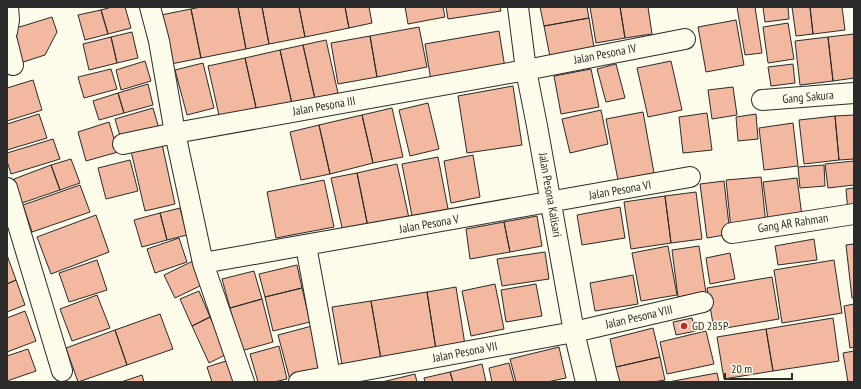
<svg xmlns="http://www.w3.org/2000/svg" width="861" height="389" font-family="'PT Sans Narrow',sans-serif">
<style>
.building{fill:#f2b8a0;stroke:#2b2b2b}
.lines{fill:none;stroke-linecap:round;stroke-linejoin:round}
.minor-casing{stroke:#2b2b2b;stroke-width:22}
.minor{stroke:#fdfbea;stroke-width:20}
.poi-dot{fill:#c62828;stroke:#fdfbea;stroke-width:1.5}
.labels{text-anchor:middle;stroke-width:3;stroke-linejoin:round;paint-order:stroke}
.street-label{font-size:12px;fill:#2b2b2b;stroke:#fdfbea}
.poi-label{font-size:12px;fill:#2b2b2b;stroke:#fdfbea;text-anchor:start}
</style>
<rect width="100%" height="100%" fill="#fdfbea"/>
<path class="building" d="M112 7H125L131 28 108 34 101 10Z
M201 7H238L246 49 201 58 191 9Z
M238 7H262L269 44 246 49Z
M262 7H299L305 37 269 44Z
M299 7H345L349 28 305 37Z
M345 7H369L372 23 349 28Z
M405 7H443L445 17 408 24Z
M446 7H500L501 11 448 19Z
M540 7H587L589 18 544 26Z
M590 7H620L625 38 596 43Z
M620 7H648L652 34 625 38Z
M737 7H755L762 53 745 55Z
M763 7H788L789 19 765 22Z
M792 7H810L813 34 796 36Z
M810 7H842L845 30 813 34Z
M191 9 201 58 171 64 161 15Z
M101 10 108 34 85 40 78 15Z
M52 17 57 32 45 55 17 64 13 29Z
M589 18 595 53 551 62 544 26Z
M736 20 744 65 706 72 698 27Z
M788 23 794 59 768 63 763 27Z
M419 27 427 67 377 77 370 36Z
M499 31 505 68 431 81 425 44Z
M132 32 138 58 117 63 111 37Z
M854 34V78L833 81 828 37Z
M370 36 377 77 338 84 331 43Z
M111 37 117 63 89 70 83 44Z
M828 37 833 81 800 85 795 41Z
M326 40 338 93 315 99 303 45Z
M303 45 315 99 292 104 280 50Z
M280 50 292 104 257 112 245 58Z
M245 58 257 112 220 120 208 66Z
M145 61 151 81 121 90 116 70Z
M671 61 682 110 648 117 637 68Z
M203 63 214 108 187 115 175 70Z
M616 64 625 98 606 102 597 69Z
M793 64 795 83 771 86 768 67Z
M111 69 117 89 84 98 78 77Z
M591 69 599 107 561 114 554 76Z
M33 80 42 110 7 121V88Z
M148 84 153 105 124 113 118 93Z
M513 86 522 145 467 153 458 96Z
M733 87 737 115 712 119 708 90Z
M118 93 124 113 99 120 93 101Z
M428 103 439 149 410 156 399 110Z
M153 108 160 132 122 143 115 119Z
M392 108 403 157 373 163 362 115Z
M601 110 608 144 570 153 562 119Z
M643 112 654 173 618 180 606 119Z
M707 113 712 150 683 153 679 117Z
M39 114 47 138 7 150V124Z
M756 114 758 139 738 141 736 117Z
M362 115 373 163 330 174 319 125Z
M854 115V159L839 160 835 116Z
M835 116 839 160 804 164 799 120Z
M109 122 118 152 86 161 78 132Z
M793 123 798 166 764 170 759 128Z
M319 125 330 174 301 180 290 132Z
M53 139 60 159 11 174 7 161V153Z
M162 144 175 204 145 211 131 151Z
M473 155 480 197 451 203 444 161Z
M438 157 449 214 413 221 402 164Z
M71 159 80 183 60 190 51 165Z
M130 160 138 191 106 199 98 168Z
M854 161V185L828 188 825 164Z
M397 164 409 218 368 227 357 173Z
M51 165 60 190 22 203 14 179Z
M824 165 825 186 800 188 798 167Z
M357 173 368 227 343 232 331 178Z
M761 177 766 225 731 229 726 180Z
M797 178 802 216 768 220 763 182Z
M324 180 334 227 276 238 267 192Z
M724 181 730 234 707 238 700 184Z
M80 185 90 212 32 232 23 205Z
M854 188V211L848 212 846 189Z
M696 192 702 239 671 243 665 196Z
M665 196 671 243 631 249 624 202Z
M620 207 625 238 582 245 577 215Z
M180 208 187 235 167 240 160 213Z
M160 213 167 240 142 247 134 220Z
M96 215 109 252 51 274 37 237Z
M537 216 542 246 510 252 504 222Z
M504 222 510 252 470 259 466 229Z
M179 238 187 262 155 273 147 249Z
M814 239 817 260 778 265 775 246Z
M854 244V298H852L846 245Z
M668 246 677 295 641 301 632 253Z
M699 246 706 293 678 297 672 250Z
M545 252 549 279 502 286 497 259Z
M730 253 735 279 710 284 706 258Z
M7 255 16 280 7 284Z
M97 260 107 290 69 302 59 273Z
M834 260 842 313 782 323 774 270Z
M193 261 204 284 175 298 164 275Z
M297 265 302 288 265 297 259 274Z
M254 271 262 299 230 308 222 279Z
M633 275 638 304 595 311 590 283Z
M772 277 779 319 714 330 707 288Z
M16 280 25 305 7 312V284Z
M495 284 504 329 471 336 462 291Z
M536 284 542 316 506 322 501 290Z
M456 287 465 345 436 350 427 292Z
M302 288 310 322 273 331 265 297Z
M199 291 210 317 192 326 180 299Z
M427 292 436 350 381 359 371 301Z
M97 295 110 328 72 341 60 309Z
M262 299 273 342 241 351 230 308Z
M371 301 381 359 342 365 332 307Z
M854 304V347L850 348 844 306Z
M25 311 36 341 7 352V318Z
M160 314 173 349 127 365 115 330Z
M210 317 227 354 209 363 192 326Z
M692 318 696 331 676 335 673 322Z
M833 318 839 361 773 371 766 329Z
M312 326 324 371 290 380 278 335Z
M653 328 660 357 616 367 610 339Z
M766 329 773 371 724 379 717 337Z
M115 330 127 365 78 382 66 348Z
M706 331 714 364 667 374 660 342Z
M279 346 287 379 274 382H258L250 354Z
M559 347 566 378 547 382H516L510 359Z
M28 349 36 371 7 381V356Z
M854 351V382H848L843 353Z
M660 357 665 380 654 382H620L616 367Z
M226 361 234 382H212L207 367Z
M509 363 514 382H492L489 368Z
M482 364 486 382H453L450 372Z
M450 372 453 382H425L424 378Z
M717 373 719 382H668Z
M415 374 417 382H382Z
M142 375 144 382H121Z"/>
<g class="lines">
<defs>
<path id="minor" d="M150 7 159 41 175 133 203 263 244 382
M518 7 526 70 537 126 574 332 586 382
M7 32 9 20 8 7
M7 41 13 65
M762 100 854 93
M123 144 175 133 526 70 685 39
M7 188 62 371
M732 233 854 214
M306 246 330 376
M203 263 690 177
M299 382 574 332 703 302"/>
</defs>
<use href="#minor" class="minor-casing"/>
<use href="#minor" class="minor"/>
</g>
<circle class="poi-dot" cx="684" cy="326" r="4"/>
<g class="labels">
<g class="street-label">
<text transform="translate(605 54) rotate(-11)" y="4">Jalan Pesona IV</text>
<text transform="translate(808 97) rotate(-5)" y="4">Gang Sakura</text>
<text transform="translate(324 106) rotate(-10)" y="4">Jalan Pesona III</text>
<text transform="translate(620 190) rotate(-10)" y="4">Jalan Pesona VI</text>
<text transform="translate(550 195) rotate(80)" y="4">Jalan Pesona Kalisari</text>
<text transform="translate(793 223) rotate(-9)" y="4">Gang AR Rahman</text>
<text transform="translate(429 224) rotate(-10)" y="4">Jalan Pesona V</text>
<text transform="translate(639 317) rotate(-13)" y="4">Jalan Pesona VIII</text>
<text transform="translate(465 352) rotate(-11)" y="4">Jalan Pesona VII</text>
</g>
<g class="poi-label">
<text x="692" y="330">GD 285P</text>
</g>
</g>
<rect width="861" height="389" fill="none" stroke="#2b2b2b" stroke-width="16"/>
<path d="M725 373v6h67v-6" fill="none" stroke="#2b2b2b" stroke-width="2"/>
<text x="731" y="373" font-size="12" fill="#2b2b2b" stroke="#fdfbea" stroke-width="3" paint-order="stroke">20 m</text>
</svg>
